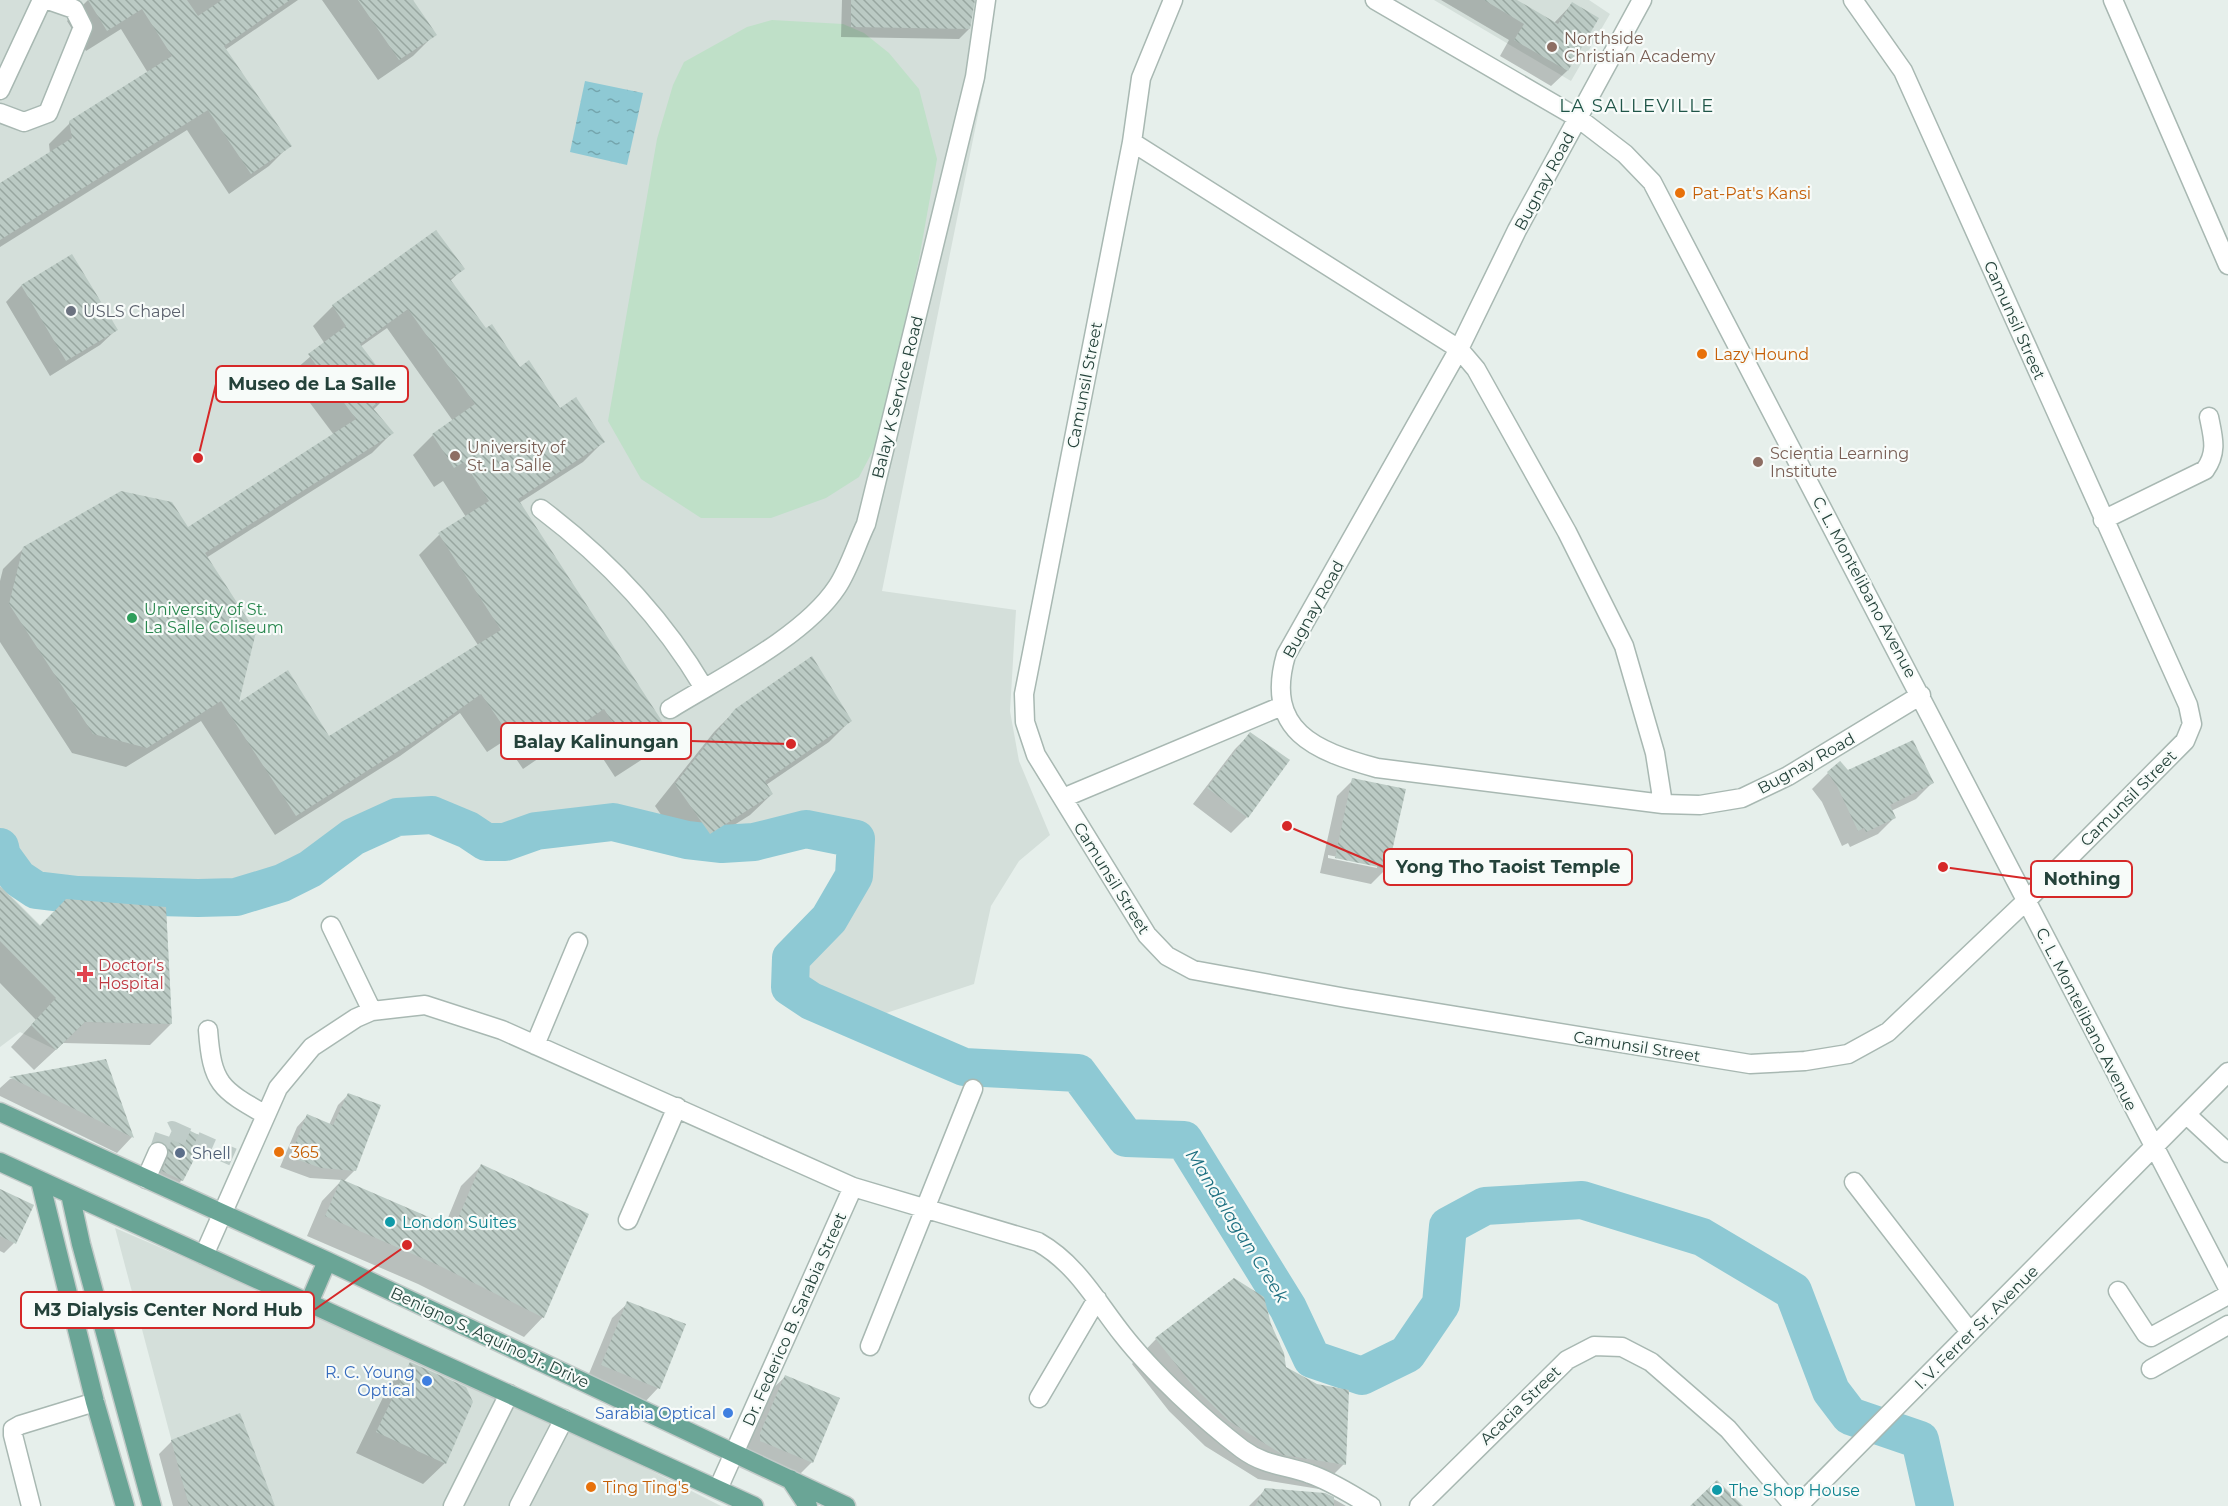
<svg xmlns="http://www.w3.org/2000/svg" width="2228" height="1506" font-family="Montserrat,sans-serif">
<style>
.built{fill:#d4dfda}
.garden{fill:#bfe0c8}
.water{fill:url(#water-ripples)}
.shadow{fill:#0003;fill-rule:evenodd}
.lines{fill:none;stroke-linecap:round;stroke-linejoin:round}
.river{stroke:#8ec9d4;stroke-width:38}
.building{fill:url(#building-back-hatch);fill-rule:evenodd}
.minor-tunnel{stroke:#bfccc8;stroke-width:18;stroke-dasharray:18 9;stroke-linecap:butt}
.minor-casing{stroke:#a8b8b2;stroke-width:21}
.major-casing{stroke:#c2cac8;stroke-width:21}
.minor{stroke:#fff;stroke-width:18}
.major{stroke:#6aa596;stroke-width:18}
.education-dot{fill:#8d6e63;stroke:#f7fbf9;stroke-width:2}
.food-dot{fill:#e8710a;stroke:#f7fbf9;stroke-width:2}
.worship-dot{fill:#6b7280;stroke:#f7fbf9;stroke-width:2}
.leisure-dot{fill:#2e9e5b;stroke:#f7fbf9;stroke-width:2}
.health-dot{fill:#e0444e;stroke:#f7fbf9;stroke-width:2}
.service-dot{fill:#5c6f8a;stroke:#f7fbf9;stroke-width:2}
.culture-dot{fill:#0f9aa8;stroke:#f7fbf9;stroke-width:2}
.shop-dot{fill:#3f7fe0;stroke:#f7fbf9;stroke-width:2}
.labels{text-anchor:middle;stroke-width:4.5;stroke-linejoin:round;paint-order:stroke}
.education-label{font-size:16px;fill:#785e54;stroke:#f7fbf9;text-anchor:start}
.street-label{font-size:16px;fill:#24423a;stroke:#f7fbf9}
.food-label{font-size:16px;fill:#c56008;stroke:#f7fbf9;text-anchor:start}
.worship-label{font-size:16px;fill:#5b616d;stroke:#f7fbf9;text-anchor:start}
.leisure-label{font-size:16px;fill:#27864d;stroke:#f7fbf9;text-anchor:start}
.health-label{font-size:16px;fill:#be3a42;stroke:#f7fbf9;text-anchor:start}
.service-label{font-size:16px;fill:#4e5e75;stroke:#f7fbf9;text-anchor:start}
.culture-label{font-size:16px;fill:#0d838f;stroke:#f7fbf9;text-anchor:start}
.shop-label{font-size:16px;fill:#366cbe;stroke:#f7fbf9;text-anchor:end}
.neighbourhood-label{font-size:18px;letter-spacing:1.5px;fill:#1f5548;stroke:#f7fbf9}
.water-label{font-size:18px;font-style:italic;fill:#1c6f80;stroke:#f7fbf9}
.leader{fill:none;stroke:#d62828;stroke-width:2}
.callout-dot{fill:#d62828;stroke:#f7fbf9;stroke-width:2}
.callout{fill:#f7fbf9;stroke:#d62828;stroke-width:2}
.callout-label{font-size:18px;text-anchor:middle;font-weight:bold;fill:#24423a}
</style>
<defs>
<pattern id="water-ripples" width="26" height="14" patternUnits="userSpaceOnUse" patternTransform="scale(1.5)"><rect width="26" height="14" fill="#8ec9d4"/><path d="M2 4q2-2 4 0t4 0M15 11q2-2 4 0t4 0" fill="none" stroke="#74a5ad"/></pattern>
<pattern id="building-back-hatch" width="6" height="6" patternUnits="userSpaceOnUse" patternTransform="scale(1.5)"><rect width="6" height="6" fill="#bbcac4"/><path d="M-1 5l2 2M0 0l6 6M5-1l2 2" fill="none" stroke="#98a6a0"/></pattern>
</defs>
<rect width="100%" height="100%" fill="#e6efeb"/>
<path class="built" d="M0 0H995L985 80 882 591 1016 610 1010 711 1019 761 1050 835 1019 861 991 906 974 984 862 1021 811 1001 790 987 791 958 829 919 854 876 855 839 806 829 754 842 722 844 687 840 613 822 536 831 505 842H486L468 830 432 815 397 817 353 837 310 869 282 883 236 897 78 895 36 890 18 878 2 856 0 847Z
M1434 0H1589L1610 14 1571 81Z
M0 895 11 896 40 925 66 899 166 907 172 1024 85 1022 56 1050 20 1032 0 1047Z
M115 1228 486 1387 721 1506H189Z"/>
<path class="garden" d="M772 20 843 24 864 33 889 53 919 89 937 159 919 259 878 441 859 477 826 498 771 518H701L641 479 608 421 657 139 673 85 684 62 747 27Z"/>
<path class="water" d="M585 81 643 93 627 165 570 152Z"/>
<path class="shadow" d="M88 0H298L225 50 290 145 269 166 229 194 187 130 0 247V185L50 153 49 144 70 123 148 73 121 29 86 51 67 21Z
M322 0H411L435 34 413 56 378 80Z
M842 0H973L969 29 959 39 841 37Z
M1441 0H1514L1554 23 1572 4 1597 19 1567 71 1551 86 1500 56 1509 40Z
M436 232 463 269 450 281 486 330 559 410 603 442 583 462 519 503 669 734 649 755 615 777 583 728 523 769 504 741 487 752 460 713 400 756 275 835 201 721 126 767 72 753 0 642V581L3 569 24 548 188 529 334 435 289 375 325 344 313 326 333 306ZM387 328 453 421 433 435 413 455 434 487 443 481 466 517 439 535 419 555 478 645 329 738 236 705 206 558 372 453 392 433 373 410 393 390 360 347Z
M71 256 116 330 100 345 50 376 6 302 21 286Z
M736 710 850 721 829 742 766 785 772 794 750 815 688 854 655 806 714 732Z
M1250 734 1247 817 1231 833 1193 804 1235 749Z
M1848 772 1932 783 1916 799 1891 811 1894 818 1878 834 1850 847 1848 843 1842 846 1822 802 1812 789 1828 773Z
M1353 780 1387 868 1371 884 1320 873 1337 796ZM1328 855 1377 865V868L1328 858Z
M0 896 40 928 171 1024 150 1045 63 1043 34 1070 11 1047 36 1020 0 983Z
M105 1061 132 1137 117 1153 0 1096V1088L10 1079Z
M348 1095 355 1170 343 1182 445 1225 461 1186 481 1166 543 1317 524 1337 418 1284 307 1236 322 1201 342 1180 310 1178 280 1167 297 1127 307 1116 329 1125 338 1105Z
M177 1126 182 1180 177 1185 158 1176 164 1162 162 1151Z
M0 1190 14 1243 4 1253 0 1251Z
M628 1303 658 1388 643 1404 586 1381 612 1318Z
M1269 1325 1284 1368 1344 1464 1319 1489 1258 1479 1205 1446 1169 1411 1132 1364 1156 1339Z
M411 1364 445 1463 423 1484 356 1453 389 1385Z
M785 1377 812 1462 796 1478 745 1451 769 1392Z
M172 1441 273 1506H173L159 1454Z
M1266 1489 1325 1494 1346 1506H1249Z"/>
<g class="lines">
<path class="river" d="M0 847 2 856 18 878 36 890 78 895 198 898 236 897 282 883 310 869 353 837 397 817 432 815 468 830 486 842H505L536 831 613 822 687 840 722 844 754 842 806 829 856 839 854 876 829 919 791 958 790 987 811 1001 964 1067 1078 1073 1126 1138 1184 1140 1288 1308 1312 1359 1362 1376 1407 1354 1441 1304 1448 1226 1485 1206 1582 1200 1702 1237 1793 1291 1831 1391 1850 1416 1920 1440 1935 1506"/>
</g>
<path class="building" d="M88 0H187L198 16 222 0H290L224 46 292 146 251 174 208 110 0 240V183L72 138 69 121 172 56 142 9 107 31Z
M358 0H413L437 35 399 60Z
M851 0H975L970 29 851 27Z
M1484 0H1517L1558 24 1572 2 1599 18 1568 71 1514 40 1524 24Z
M436 230 465 269 450 279 486 328 492 324 520 367 529 360 560 408 576 397 605 442 518 499 671 735 635 758 604 709 543 750 525 722 508 733 481 694 422 736 296 816 221 701 147 748 93 734 9 604 23 547 121 491 172 502 188 527 356 419 308 354 346 326 332 305ZM408 309 475 404 432 434 454 468 464 462 489 501 438 533 501 630 329 736 288 670 239 702 256 632 205 553 394 433 372 407 395 390 360 344Z
M72 254 118 330 66 361 21 285Z
M812 656 852 721 765 781 773 794 710 834 675 784 735 709Z
M1250 732 1290 760 1248 818 1207 788Z
M1913 740 1934 783 1890 805 1896 818 1866 832 1864 828 1858 831 1837 786 1827 772 1840 761 1848 770Z
M1352 778 1406 789 1388 869 1335 858Z
M0 886 40 926 66 899 166 907 172 1024 85 1022 56 1050 31 1025 56 998 0 941Z
M106 1059 134 1138 9 1077 76 1065Z
M348 1093 381 1105 356 1171 321 1168 290 1157 307 1114 333 1125Z
M176 1124 205 1138 183 1181 162 1171 168 1156 166 1145Z
M481 1164 589 1214 544 1318 438 1265 325 1216 341 1179 454 1228Z
M0 1189 34 1205 16 1244 0 1236Z
M1234 1278 1264 1297 1271 1324 1284 1353 1286 1367 1317 1384 1349 1390 1346 1465 1283 1455 1229 1421 1194 1387 1155 1338Z
M627 1301 686 1324 660 1389 601 1365Z
M410 1362 466 1387 473 1402 446 1464 376 1432Z
M785 1375 840 1398 813 1463 760 1441V1433Z
M240 1413 275 1506H189L171 1440Z
M1717 1480 1743 1506H1690Z
M1265 1488 1325 1493 1334 1497V1506H1255Z"/>
<g class="lines">
<path class="minor-tunnel" d="M158 1152 164 1134 172 1130 233 1157"/>
<defs>
<path id="minor" d="M1173 0 1141 78 1132 142 1024 694 1025 722 1036 755 1147 935 1167 956 1193 970 1346 998 1750 1064 1805 1061 1848 1054 1888 1032 2026 901 2185 741 2192 724 2188 705 1903 71 1853 0
M1375 0 1578 118 1625 154 1652 182 2228 1288
M1642 0 1517 230 1459 349 1286 655C1264 731 1315 751 1377 768L1663 804 1700 805 1742 798 1788 776 1921 695
M2113 0 2228 265
M0 90 42 0
M0 113 24 122 48 113 83 27 74 9 48 0
M1132 142 1459 349 1476 369 1567 532 1624 646 1655 753 1663 804
M541 509C607 559 662 617 704 688
M2103 520 2205 470C2218 452 2213 437 2209 417
M670 709C720 678 804 637 837 587 849 569 856 545 866 524L975 77 986 0
M1063 798 1282 706
M331 926 372 1011
M208 1030C212 1084 220 1089 266 1115
M535 1045 578 942
M2187 1115 2228 1153
M146 1179 158 1152
M1854 1182 1970 1332
M628 1220 677 1107
M204 1255 278 1088 312 1047 356 1018 372 1011 425 1005 502 1030 853 1187 1038 1242C1077 1264 1096 1301 1123 1335 1152 1372 1205 1421 1242 1449 1265 1466 1286 1465 1310 1474 1331 1481 1352 1495 1371 1506
M2118 1291 2146 1334 2151 1337 2228 1295
M870 1346 973 1089
M2151 1369 2228 1325
M1039 1398 1097 1299
M718 1489 853 1187
M31 1506 13 1435V1429L20 1425 95 1402
M453 1506 509 1394
M519 1506 564 1419
M1419 1506 1567 1360 1594 1346 1622 1347 1651 1362 1728 1429 1794 1506
M1798 1506 2228 1072"/>
<path id="major" d="M0 1112 327 1261 846 1506
M0 1162 754 1506
M40 1181 95 1402 125 1506
M70 1194 81 1244 152 1506
M309 1303 327 1261
M790 1479 808 1506"/>
</defs>
<use href="#minor" class="minor-casing"/>
<use href="#major" class="major-casing"/>
<use href="#minor" class="minor"/>
<use href="#major" class="major"/>
</g>
<g class="education-dot">
<circle cx="1552" cy="47" r="6"/>
<circle cx="455" cy="456" r="6"/>
<circle cx="1758" cy="462" r="6"/>
</g>
<g class="food-dot">
<circle cx="1680" cy="193" r="6"/>
<circle cx="1702" cy="354" r="6"/>
<circle cx="279" cy="1152" r="6"/>
<circle cx="591" cy="1487" r="6"/>
</g>
<circle class="worship-dot" cx="71" cy="311" r="6"/>
<circle class="leisure-dot" cx="132" cy="618" r="6"/>
<path class="health-dot" d="M82 965h6v6h6v6h-6v6h-6v-6h-6v-6h6z"/>
<circle class="service-dot" cx="180" cy="1153" r="6"/>
<g class="culture-dot">
<circle cx="390" cy="1222" r="6"/>
<circle cx="1717" cy="1490" r="6"/>
</g>
<g class="shop-dot">
<circle cx="427" cy="1381" r="6"/>
<circle cx="728" cy="1413" r="6"/>
</g>
<g class="labels">
<g class="education-label">
<text x="1564" y="44">Northside<tspan x="1564" dy="18">Christian Academy</tspan></text>
<text x="467" y="453">University of<tspan x="467" dy="18">St. La Salle</tspan></text>
<text x="1770" y="459">Scientia Learning<tspan x="1770" dy="18">Institute</tspan></text>
</g>
<g class="street-label">
<text transform="translate(1544 181) rotate(-62)" y="6">Bugnay Road</text>
<text transform="translate(2015 320) rotate(66)" y="6">Camunsil Street</text>
<text transform="translate(1084 385) rotate(-79)" y="6">Camunsil Street</text>
<text transform="translate(897 397) rotate(-76)" y="6">Balay K Service Road</text>
<text transform="translate(1865 587) rotate(62)" y="6">C. L. Montelibano Avenue</text>
<text transform="translate(1313 609) rotate(-61)" y="6">Bugnay Road</text>
<text transform="translate(1806 763) rotate(-29)" y="6">Bugnay Road</text>
<text transform="translate(2128 798) rotate(-45)" y="6">Camunsil Street</text>
<text transform="translate(1112 878) rotate(58)" y="6">Camunsil Street</text>
<text transform="translate(2087 1019) rotate(63)" y="6">C. L. Montelibano Avenue</text>
<text transform="translate(1637 1046) rotate(9)" y="6">Camunsil Street</text>
<text transform="translate(794 1319) rotate(-66)" y="6">Dr. Federico B. Sarabia Street</text>
<text transform="translate(1976 1327) rotate(-45)" y="6">I. V. Ferrer Sr. Avenue</text>
<text transform="translate(490 1337) rotate(25)" y="6">Benigno S. Aquino Jr. Drive</text>
<text transform="translate(1520 1405) rotate(-44)" y="6">Acacia Street</text>
</g>
<g class="food-label">
<text x="1692" y="199">Pat-Pat's Kansi</text>
<text x="1714" y="360">Lazy Hound</text>
<text x="291" y="1158">365</text>
<text x="603" y="1493">Ting Ting's</text>
</g>
<g class="worship-label">
<text x="83" y="317">USLS Chapel</text>
</g>
<g class="leisure-label">
<text x="144" y="615">University of St.<tspan x="144" dy="18">La Salle Coliseum</tspan></text>
</g>
<g class="health-label">
<text x="98" y="971">Doctor's<tspan x="98" dy="18">Hospital</tspan></text>
</g>
<g class="service-label">
<text x="192" y="1159">Shell</text>
</g>
<g class="culture-label">
<text x="402" y="1228">London Suites</text>
<text x="1729" y="1496">The Shop House</text>
</g>
<g class="shop-label">
<text x="415" y="1378">R. C. Young<tspan x="415" dy="18">Optical</tspan></text>
<text x="716" y="1419">Sarabia Optical</text>
</g>
<g class="neighbourhood-label">
<text x="1637" y="112">LA SALLEVILLE</text>
</g>
<g class="water-label">
<text transform="translate(1237 1226) rotate(58)" y="6">Mandalagan Creek</text>
</g>
</g>
<path class="leader" d="M198 458L216 384M791 744L691 741M1287 826L1384 867M1943 867L2031 879M407 1245L314 1310"/>
<g class="callout-dot">
<circle cx="198" cy="458" r="6"/>
<circle cx="791" cy="744" r="6"/>
<circle cx="1287" cy="826" r="6"/>
<circle cx="1943" cy="867" r="6"/>
<circle cx="407" cy="1245" r="6"/>
</g>
<g class="callout">
<rect x="216" y="366" width="192" height="36" rx="6"/>
<rect x="501" y="723" width="190" height="36" rx="6"/>
<rect x="1384" y="849" width="248" height="36" rx="6"/>
<rect x="2031" y="861" width="101" height="36" rx="6"/>
<rect x="21" y="1292" width="293" height="36" rx="6"/>
</g>
<g class="callout-label">
<text x="312" y="390">Museo de La Salle</text>
<text x="596" y="748">Balay Kalinungan</text>
<text x="1508" y="873">Yong Tho Taoist Temple</text>
<text x="2082" y="885">Nothing</text>
<text x="168" y="1316">M3 Dialysis Center Nord Hub</text>
</g>
</svg>
